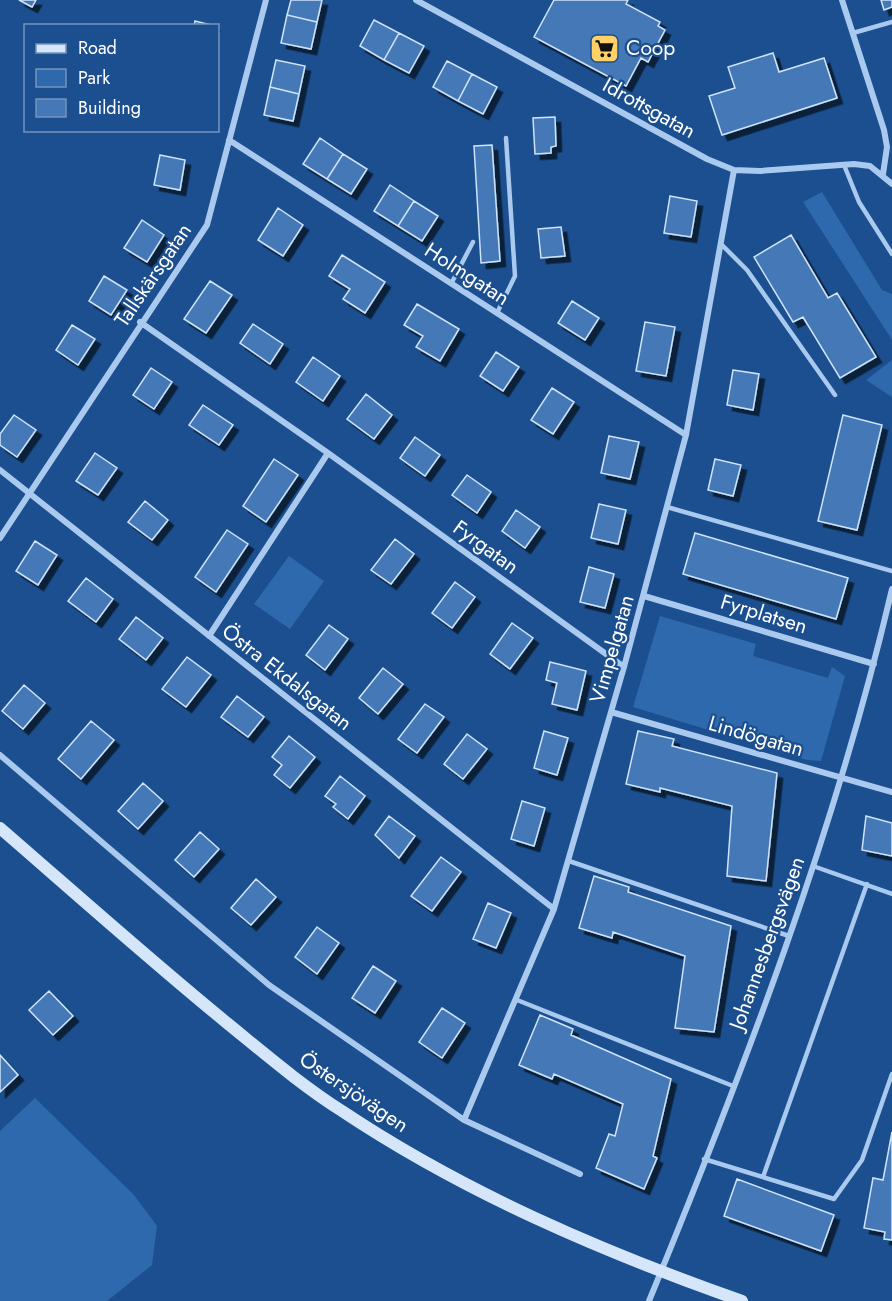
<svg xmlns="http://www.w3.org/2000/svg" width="892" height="1301" font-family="Jost,sans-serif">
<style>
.green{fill:#2e69ad}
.building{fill:#4478b7;stroke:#cfe3fa;stroke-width:1.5;filter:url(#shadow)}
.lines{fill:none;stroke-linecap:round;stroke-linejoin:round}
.service{stroke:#a9c9ee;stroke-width:4.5}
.minor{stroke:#a9c9ee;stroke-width:6}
.secondary{stroke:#d6e6fa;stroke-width:12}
.labels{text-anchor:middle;stroke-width:4.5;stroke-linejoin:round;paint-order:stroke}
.poi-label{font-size:21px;fill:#fff;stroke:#1b4f8f;text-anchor:start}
.street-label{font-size:21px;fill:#fff;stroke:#1b4f8f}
</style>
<defs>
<filter id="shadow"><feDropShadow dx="5.5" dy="5.5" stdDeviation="0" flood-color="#0009"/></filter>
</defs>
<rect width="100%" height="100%" fill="#1b4f8f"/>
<path class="green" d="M822 192 882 290 892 294V340L803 202Z
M892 360V397L866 380Z
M289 556 324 581 290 629 254 604Z
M660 616 756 644 753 656 828 678 832 667 845 676 821 761 807 760 633 707Z
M35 1098 134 1195 157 1226 152 1265 107 1301H0V1131Z"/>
<path class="building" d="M19 0H36L32 7Z
M291 0H322L317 22 287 15Z
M554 0H628L626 4 660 22 658 26 665 30 648 62 641 58 626 86 534 37Z
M881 0H892V7L884 10Z
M287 15 317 22 311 49 281 43Z
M374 20 399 33 384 60 360 46Z
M195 21 215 26H194Z
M399 33 424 46 409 73 384 60Z
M773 53 779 72 824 58 837 98 722 135 709 96 735 88 728 67Z
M276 60 305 66 299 94 270 87Z
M447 61 472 74 458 101 433 87Z
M472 74 497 87 483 114 458 101Z
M270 87 299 94 293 121 264 115Z
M555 117 556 146 551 147V153L535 154 533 118Z
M320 138 343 154 327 179 303 164Z
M492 145 500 261 481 263 474 146Z
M343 154 367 169 351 194 327 179Z
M160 155 185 160 180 190 154 185Z
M390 185 414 201 398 226 374 211Z
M670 196 697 201 691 237 664 233Z
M414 201 438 216 422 241 398 226Z
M278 208 303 225 283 256 258 240Z
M142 220 164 235 147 262 124 248Z
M561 227 565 256 541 258 538 229Z
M791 235 828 298 837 293 876 357 840 378 803 317 793 322 754 257Z
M342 255 385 282 365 313 343 299 350 289 329 276Z
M104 276 127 290 111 315 89 301Z
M210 281 232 295 206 333 184 319Z
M572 301 599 318 585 340 558 323Z
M417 304 459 329 440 361 416 347 423 336 404 325Z
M645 322 675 327 666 376 636 371Z
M253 324 283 344 270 364 240 343Z
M72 325 95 339 78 365 56 350Z
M496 352 519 367 503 391 480 376Z
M313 357 340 376 323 401 296 382Z
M151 368 172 382 154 409 133 395Z
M733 370 759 374 753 410 727 405Z
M552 388 574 402 553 434 531 420Z
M366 394 392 415 374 439 347 419Z
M203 405 233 425 219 445 189 425Z
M14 415 36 430 17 457 0 445V434Z
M843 415 882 425 857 530 818 521Z
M609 436 639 442 630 479 601 473Z
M415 437 440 455 425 476 400 458Z
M95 453 117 468 98 495 76 481Z
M274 459 298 475 266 522 243 506Z
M715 459 741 465 733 496 708 490Z
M467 475 491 492 477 513 452 495Z
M145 501 168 520 152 540 128 522Z
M599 504 626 510 618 544 591 538Z
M516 510 540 527 525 548 502 531Z
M227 530 248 544 216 592 195 577Z
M695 533 848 578 836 619 683 574Z
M395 539 414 554 391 584 371 570Z
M35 541 57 555 38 585 16 571Z
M589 567 614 574 605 608 580 602Z
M86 578 113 599 96 622 68 601Z
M455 582 475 597 452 628 432 613Z
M136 617 163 638 146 660 119 639Z
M512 623 533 638 510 669 490 654Z
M329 625 348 639 325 670 306 655Z
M187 657 211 675 186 707 162 689Z
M550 662 586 671 577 710 552 704 557 683 546 680Z
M383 668 403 684 378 714 359 698Z
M24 685 45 703 23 729 2 711Z
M237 696 264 717 248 737 221 717Z
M425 704 444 717 417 753 398 739Z
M91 721 114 740 81 779 58 759Z
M544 731 568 738 557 775 534 768Z
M638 731 674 739 672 746 777 773 766 881 727 876 732 806 660 788V792L626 784Z
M467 734 487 749 463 779 444 764Z
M289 736 315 757 290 788 274 775 282 765 272 757Z
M340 776 365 796 348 819 333 807 336 804 325 796Z
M143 783 163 801 138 829 118 811Z
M522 801 545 808 534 846 511 839Z
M389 816 415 836 399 858 375 835Z
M866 816 892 823V856L862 850Z
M200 832 219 849 194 877 175 860Z
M441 857 461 872 432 911 411 896Z
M594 876 629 887 628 892 731 926 714 1032 675 1028 685 956 613 932 612 938 579 928Z
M256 879 276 897 251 925 231 908Z
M488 903 511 913 496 948 473 939Z
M317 927 339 943 317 974 295 957Z
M373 966 396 981 375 1013 352 998Z
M49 991 73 1016 53 1035 29 1010Z
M442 1008 465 1023 442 1058 419 1042Z
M540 1015 573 1029 571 1035 671 1079 653 1156 657 1158 644 1189 596 1168 609 1134 615 1136 623 1104 554 1074 552 1079 519 1065Z
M0 1055 18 1075 0 1092Z
M892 1132V1240L884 1239 885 1232 864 1228 873 1178 883 1180Z
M737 1179 834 1215 821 1251 724 1216Z"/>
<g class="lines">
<path class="service" d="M853 33 892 22
M844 165 859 202 892 254
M721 244 747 270 835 395
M451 284 473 242
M497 313 515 276 506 138
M667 507 892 571
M569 861 789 936
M813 866 892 894
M517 1000 733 1086
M704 1159 834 1199 862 1160 892 1074
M763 1177 867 884"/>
<path class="minor" d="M416 0 707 159 734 170 760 171 854 164 870 166 892 184
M842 0 884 130 887 147 883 174
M229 140 686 435
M140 322 328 453 624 667
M0 470 554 909
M0 538 207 225 266 0
M644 596 874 664
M209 636 328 453
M611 712 892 792
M0 755 269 985 464 1120 580 1174
M464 1120 554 909 624 667 686 435 734 170
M649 1301C744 1069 835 833 892 589"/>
<path class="secondary" d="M0 828C75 893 150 960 227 1023 264 1053 301 1085 342 1111 465 1193 603 1252 742 1301"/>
</g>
<defs>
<symbol id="supermarket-square" viewBox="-11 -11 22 22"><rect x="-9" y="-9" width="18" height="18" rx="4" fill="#ffd166" stroke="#1b4f8f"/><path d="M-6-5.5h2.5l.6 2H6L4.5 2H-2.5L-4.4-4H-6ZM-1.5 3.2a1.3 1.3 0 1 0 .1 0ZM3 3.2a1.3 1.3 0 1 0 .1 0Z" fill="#111"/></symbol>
</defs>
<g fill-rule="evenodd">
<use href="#supermarket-square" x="588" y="32" width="33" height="33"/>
</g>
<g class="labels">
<g class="poi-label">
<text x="626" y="55">Coop</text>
</g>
<g class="street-label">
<text transform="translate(649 108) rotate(29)" y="7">Idrottsgatan</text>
<text transform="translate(467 274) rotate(33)" y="7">Holmgatan</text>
<text transform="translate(153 275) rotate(-56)" y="7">Tallskärsgatan</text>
<text transform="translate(486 547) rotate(36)" y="7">Fyrgatan</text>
<text transform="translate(764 614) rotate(17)" y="7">Fyrplatsen</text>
<text transform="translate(612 649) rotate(-74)" y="7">Vimpelgatan</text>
<text transform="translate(287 677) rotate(38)" y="7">Östra Ekdalsgatan</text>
<text transform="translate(756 736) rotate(16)" y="7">Lindögatan</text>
<text transform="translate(767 943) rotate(-70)" y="7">Johannesbergsvägen</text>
<text transform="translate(354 1092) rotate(34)" y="7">Östersjövägen</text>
</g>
</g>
<rect x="24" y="24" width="195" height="108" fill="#1b4f8f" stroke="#7695bc" stroke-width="1.5"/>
<rect x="36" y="44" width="30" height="9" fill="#d6e6fa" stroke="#7695bc" stroke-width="1.5"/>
<text x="78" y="54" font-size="18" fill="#ffffff">Road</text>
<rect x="36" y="69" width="30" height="18" fill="#2e69ad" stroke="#7695bc" stroke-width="1.5"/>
<text x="78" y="84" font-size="18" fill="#ffffff">Park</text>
<rect x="36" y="99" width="30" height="18" fill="#4478b7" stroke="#7695bc" stroke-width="1.5"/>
<text x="78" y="114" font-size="18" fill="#ffffff">Building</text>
</svg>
